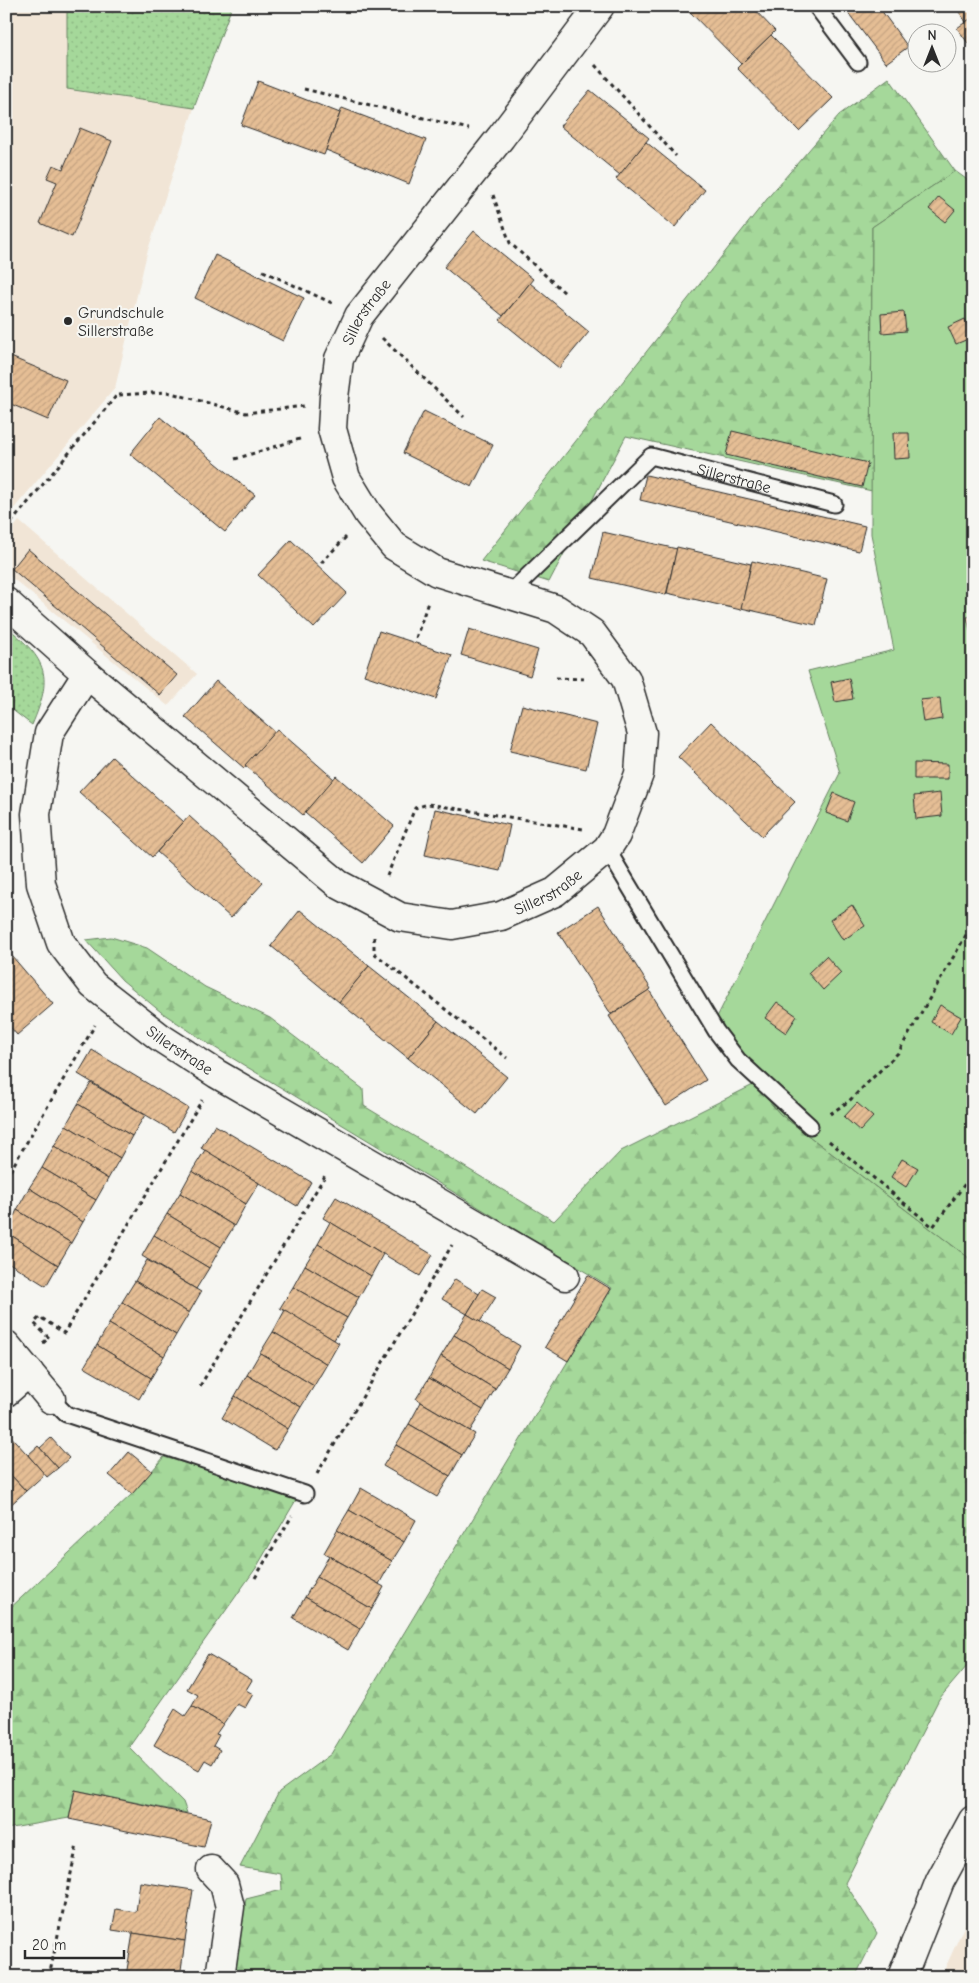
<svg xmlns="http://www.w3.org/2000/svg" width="979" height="1983" viewBox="0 0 979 1983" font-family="'Comic Neue',sans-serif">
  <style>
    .built { fill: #f1e5d6 }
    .grass { fill: url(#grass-dots); stroke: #688262 }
    .forest { fill: url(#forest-firs); stroke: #688262 }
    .garden { fill: #a5d89a; stroke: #688262 }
    .building { fill: url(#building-hatch); stroke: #2b2b2b }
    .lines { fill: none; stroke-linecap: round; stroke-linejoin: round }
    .service-casing { stroke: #2b2b2b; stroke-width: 19 }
    .minor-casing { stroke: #2b2b2b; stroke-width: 31 }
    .primary-casing { stroke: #2b2b2b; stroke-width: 31 }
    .path { stroke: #2b2b2b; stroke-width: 3; stroke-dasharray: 4 4; stroke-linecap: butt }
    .service { stroke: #f6f6f2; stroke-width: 15 }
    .minor { stroke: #f6f6f2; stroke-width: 28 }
    .primary { stroke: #f6f6f2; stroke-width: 28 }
    .poi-dot { fill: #2b2b2b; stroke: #f6f6f2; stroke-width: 2 }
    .labels { text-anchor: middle; stroke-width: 4; stroke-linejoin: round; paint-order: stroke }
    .poi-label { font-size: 16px; fill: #2b2b2b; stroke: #f6f6f2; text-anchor: start }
    .street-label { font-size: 16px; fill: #2b2b2b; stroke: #f6f6f2 }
  </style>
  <defs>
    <pattern id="grass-dots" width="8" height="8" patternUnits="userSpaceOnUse" patternTransform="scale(1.25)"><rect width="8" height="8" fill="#a5d89a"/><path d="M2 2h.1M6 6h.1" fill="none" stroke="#8eba85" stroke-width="1.8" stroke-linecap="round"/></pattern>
    <pattern id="forest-firs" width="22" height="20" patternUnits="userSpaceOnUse" patternTransform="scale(1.25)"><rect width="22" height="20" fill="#a5d89a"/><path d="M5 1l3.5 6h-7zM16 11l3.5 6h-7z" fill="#8eba85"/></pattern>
    <pattern id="building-hatch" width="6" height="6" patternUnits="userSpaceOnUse" patternTransform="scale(1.25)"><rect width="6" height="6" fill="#e5be95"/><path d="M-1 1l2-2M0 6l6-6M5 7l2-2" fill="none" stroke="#c5a381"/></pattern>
  </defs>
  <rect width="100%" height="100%" fill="#f6f6f2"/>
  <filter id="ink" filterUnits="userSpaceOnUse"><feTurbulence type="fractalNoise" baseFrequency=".02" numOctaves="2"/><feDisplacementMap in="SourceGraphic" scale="10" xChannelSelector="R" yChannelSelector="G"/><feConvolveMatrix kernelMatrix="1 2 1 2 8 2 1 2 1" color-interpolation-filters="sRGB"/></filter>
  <g filter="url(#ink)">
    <g class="built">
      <polygon points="6,6 67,6 67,89 194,108 147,253 115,388 6,518"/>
      <polygon points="19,521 197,674 168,706 6,573 6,537"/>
      <polygon points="973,1907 973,1977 941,1977"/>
    </g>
    <g class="grass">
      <polygon points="67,6 232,6 194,108 67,89"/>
      <path d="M6,626c42,35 47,50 26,99l-26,-20c0,-17 15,-31 0,-46z"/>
    </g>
    <g class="forest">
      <polygon points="889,78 955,171 872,227 872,491 626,436 549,582 481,561 771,194 839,115"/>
      <polygon points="111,937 147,948 205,987 270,1018 363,1089 364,1106 554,1221 621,1151 755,1084 780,1114 973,1261 973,1494 965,1508 973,1514 973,1659 939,1699 845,1883 877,1933 855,1977 232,1977 246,1899 282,1890 281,1874 240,1867 279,1792 331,1754 612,1288 209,1044 161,1012 122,980 86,940"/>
      <polygon points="164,1457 248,1482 296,1500 256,1568 129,1747 183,1802 187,1813 75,1790 69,1818 6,1829 6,1612 131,1495"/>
    </g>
    <polygon class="garden" points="955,171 973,184 973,1261 780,1114 710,1031 840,773 808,671 894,650 871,534 872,227"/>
    <g class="building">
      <polygon points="533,6 551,6 548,13"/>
      <polygon points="684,6 751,6 775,31 741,64"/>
      <polygon points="843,6 878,6 908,47 886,63"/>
      <polygon points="955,6 973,6 973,17 966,22"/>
      <polygon points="973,17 973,50 957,28"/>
      <polygon points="771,35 833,98 799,131 737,68"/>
      <polygon points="258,81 340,113 324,155 241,125"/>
      <polygon points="590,90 649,138 620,175 560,126"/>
      <polygon points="342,108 426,140 409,184 326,150"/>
      <polygon points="80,128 112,141 72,237 40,223 57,182 47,178 53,165 63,169"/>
      <polygon points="646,142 705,190 675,227 616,179"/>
      <polygon points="939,197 955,210 945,222 929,209"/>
      <polygon points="474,231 533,279 503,316 444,267"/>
      <polygon points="215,255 304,298 283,341 195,298"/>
      <polygon points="530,283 589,332 559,368 500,320"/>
      <polygon points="904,312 906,331 882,333 881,314"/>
      <polygon points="965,319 973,337 956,344 948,327"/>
      <polygon points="6,355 66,380 48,420 6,402"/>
      <polygon points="424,411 493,445 472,487 403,453"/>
      <polygon points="160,417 255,495 225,532 130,454"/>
      <polygon points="732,431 868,463 862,487 726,455"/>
      <polygon points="893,433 909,433 910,458 894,459"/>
      <polygon points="646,475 865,526 859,551 640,500"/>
      <polygon points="603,532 677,549 666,595 592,578"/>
      <polygon points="291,540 347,593 314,628 258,575"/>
      <polygon points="677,547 751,564 741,610 667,593"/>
      <polygon points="28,549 177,675 160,695 12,569"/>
      <polygon points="752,561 827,579 816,625 741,608"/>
      <polygon points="973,616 973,640 972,640 967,617"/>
      <polygon points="469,629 538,650 530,676 461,655"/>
      <polygon points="379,631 452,655 436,699 364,675"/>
      <polygon points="849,678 853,699 835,702 831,682"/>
      <polygon points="216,681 275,732 244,768 185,717"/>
      <polygon points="940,698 942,719 923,722 920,700"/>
      <polygon points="522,705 597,724 586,769 510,751"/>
      <polygon points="711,722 795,802 762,836 678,757"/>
      <polygon points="277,729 334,779 303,815 245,765"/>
      <polygon points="112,757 184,822 152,857 79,792"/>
      <polygon points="914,763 948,764 948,779 914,779"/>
      <polygon points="336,776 394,826 363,863 305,812"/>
      <polygon points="834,793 854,802 847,821 826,813"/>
      <polygon points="940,793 942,816 916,819 914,796"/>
      <polygon points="435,809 510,825 500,871 425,855"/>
      <polygon points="189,816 263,883 231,918 157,852"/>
      <polygon points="852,905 865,926 843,940 830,920"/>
      <polygon points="598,906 651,989 611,1014 558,932"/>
      <polygon points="300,910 369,966 339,1002 271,946"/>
      <polygon points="6,949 53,1004 17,1035 6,1022"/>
      <polygon points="826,956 841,973 823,990 808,973"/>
      <polygon points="369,966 438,1021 408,1058 339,1002"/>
      <polygon points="649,990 706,1080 666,1106 609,1016"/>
      <polygon points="777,1002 797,1016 786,1033 765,1018"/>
      <polygon points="940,1005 961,1017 951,1034 931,1022"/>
      <polygon points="438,1021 507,1077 477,1114 408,1058"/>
      <polygon points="92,1050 188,1108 174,1132 78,1074"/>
      <polygon points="91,1083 145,1115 132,1136 78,1104"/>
      <polygon points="857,1103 873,1117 860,1131 844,1117"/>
      <polygon points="78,1104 132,1136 120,1158 66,1125"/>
      <polygon points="66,1125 120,1158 108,1179 54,1146"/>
      <polygon points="215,1125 311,1182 297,1206 201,1148"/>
      <polygon points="54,1146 108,1179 96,1200 42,1168"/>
      <polygon points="205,1150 259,1183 246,1204 192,1171"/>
      <polygon points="902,1159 918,1168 906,1187 891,1177"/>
      <polygon points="42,1168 96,1200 83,1222 29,1188"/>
      <polygon points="192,1171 246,1204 234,1226 180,1193"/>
      <polygon points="29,1188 83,1222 71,1243 17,1210"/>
      <polygon points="180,1193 234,1226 221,1247 167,1214"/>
      <polygon points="336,1197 433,1255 420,1276 323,1218"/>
      <polygon points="17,1210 71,1243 58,1265 6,1232"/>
      <polygon points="167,1214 221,1247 209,1268 154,1235"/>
      <polygon points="330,1222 383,1254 371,1276 318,1244"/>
      <polygon points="6,1232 58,1265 46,1286 6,1261"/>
      <polygon points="154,1235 209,1268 196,1289 142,1256"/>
      <polygon points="318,1244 371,1276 359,1297 305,1265"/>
      <polygon points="147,1260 201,1292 189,1313 135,1281"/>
      <polygon points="305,1265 359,1297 347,1318 293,1287"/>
      <polygon points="588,1275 611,1289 568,1361 545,1347"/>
      <polygon points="455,1279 479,1294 467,1314 442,1299"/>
      <polygon points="135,1281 189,1313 176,1335 122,1302"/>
      <polygon points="293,1287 347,1318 334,1340 280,1308"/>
      <polygon points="482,1289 496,1297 480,1322 467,1314"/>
      <polygon points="122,1302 176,1335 164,1356 109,1324"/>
      <polygon points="285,1310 339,1343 327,1364 273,1332"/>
      <polygon points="467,1314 520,1346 508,1368 454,1335"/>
      <polygon points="109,1324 164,1356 151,1378 97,1345"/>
      <polygon points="273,1332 327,1364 314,1386 260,1353"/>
      <polygon points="454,1335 508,1368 495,1389 441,1356"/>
      <polygon points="97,1345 151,1378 139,1399 84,1367"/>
      <polygon points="260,1353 314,1386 301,1407 247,1375"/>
      <polygon points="441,1356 495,1389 483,1410 429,1378"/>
      <polygon points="247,1375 301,1407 288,1429 235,1396"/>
      <polygon points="429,1378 483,1410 470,1431 416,1399"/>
      <polygon points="235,1396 288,1429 275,1450 222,1418"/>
      <polygon points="421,1402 475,1434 462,1455 409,1424"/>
      <polygon points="409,1424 462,1455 450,1476 396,1445"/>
      <polygon points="6,1431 45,1474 26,1491 6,1470"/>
      <polygon points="51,1438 69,1458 58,1468 40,1448"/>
      <polygon points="396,1445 450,1476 437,1497 383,1466"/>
      <polygon points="38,1446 58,1468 47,1477 28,1455"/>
      <polygon points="129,1452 152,1471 132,1494 109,1475"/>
      <polygon points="6,1470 26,1491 7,1508 6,1506"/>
      <polygon points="361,1488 416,1520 404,1542 349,1510"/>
      <polygon points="349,1510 404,1542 392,1561 337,1530"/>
      <polygon points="337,1530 392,1561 379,1584 324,1553"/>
      <polygon points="329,1556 384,1587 372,1609 317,1577"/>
      <polygon points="317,1577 372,1609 360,1629 305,1597"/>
      <polygon points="305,1597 360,1629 348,1650 293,1618"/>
      <polygon points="208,1654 252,1680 246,1690 253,1694 245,1708 237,1704 223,1724 192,1706 198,1695 187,1689"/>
      <polygon points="192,1706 223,1724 216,1734 219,1735 213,1746 220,1750 212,1764 205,1760 199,1770 154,1745 175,1709 185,1716"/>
      <polygon points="75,1790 211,1819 204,1847 69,1819"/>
      <polygon points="140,1882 193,1890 185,1941 112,1930 116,1909 136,1912"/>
      <polygon points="133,1933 185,1941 180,1977 126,1976"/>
    </g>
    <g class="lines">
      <defs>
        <g id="service">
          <polyline points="816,6 858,62"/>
          <path id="s1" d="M509,594l142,-138 183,48"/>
          <polyline points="607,849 716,1031 738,1060 810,1126"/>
          <polyline points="51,1399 66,1414 305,1494"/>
        </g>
        <g id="minor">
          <path id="s2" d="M6,602l81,72 251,210 62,33 52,8 49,-9 54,-24 52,-43 9,-14 23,-61 3,-41 -16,-54 -34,-46 -36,-24 -119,-37 -43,-26 -26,-32 -22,-36 -14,-49 2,-32 5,-38 20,-43 142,-179 99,-131"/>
          <path id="s3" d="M87,674l-38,59 -13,81 5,70 20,59 32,42 68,53 56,36 348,202"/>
          <polyline points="6,1345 51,1399"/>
          <polyline points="6,1392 29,1372"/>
          <polyline points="211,1870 224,1884 230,1907 220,1977"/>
        </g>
        <polyline id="primary" points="902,1977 940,1881 973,1820"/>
      </defs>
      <use href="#service" class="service-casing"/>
      <use href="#minor" class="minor-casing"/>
      <use href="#primary" class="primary-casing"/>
      <g class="path">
        <polyline points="595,65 676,156"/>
        <polyline points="304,89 469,129"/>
        <polyline points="493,195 510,243 566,294"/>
        <polyline points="263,271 332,303"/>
        <polyline points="382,338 464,417"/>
        <polyline points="235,459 303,438"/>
        <polyline points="6,529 117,395 167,392 246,413 304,406"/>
        <polyline points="321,563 347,536"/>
        <polyline points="416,638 428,602"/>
        <polyline points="556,678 588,679"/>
        <polyline points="387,876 415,808 428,804 583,829"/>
        <polyline points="374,937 374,953 507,1058"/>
        <polyline points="830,1114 849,1101 898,1053 973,923"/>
        <polyline points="829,1141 933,1227 973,1173"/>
        <polyline points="6,1178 95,1025"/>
        <polyline points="43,1343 49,1338 34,1323 40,1317 64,1333 202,1100"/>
        <polyline points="200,1386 326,1174"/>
        <polyline points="317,1474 452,1245"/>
        <polyline points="255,1578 292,1516"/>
        <polyline points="49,1977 77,1845"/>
      </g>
      <use href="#service" class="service"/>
      <use href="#minor" class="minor"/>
      <use href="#primary" class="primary"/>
    </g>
  </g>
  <circle class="poi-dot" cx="68" cy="321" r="5"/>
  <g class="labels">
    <g class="poi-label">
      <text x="78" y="318">Grundschule<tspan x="78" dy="18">Sillerstraße</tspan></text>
    </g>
    <g class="street-label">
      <text dy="6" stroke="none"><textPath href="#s2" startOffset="1449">Sillerstraße</textPath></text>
      <text dy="6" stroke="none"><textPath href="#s1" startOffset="284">Sillerstraße</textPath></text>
      <text dy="6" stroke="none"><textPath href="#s2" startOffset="661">Sillerstraße</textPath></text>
      <text dy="6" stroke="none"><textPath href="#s3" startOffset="446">Sillerstraße</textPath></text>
    </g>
  </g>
  <rect width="979" height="1983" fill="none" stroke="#f6f6f2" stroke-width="25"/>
  <rect x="12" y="12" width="954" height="1958" fill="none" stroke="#2b2b2b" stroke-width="2" filter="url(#ink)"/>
  <g transform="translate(932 48)"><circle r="24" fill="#f6f6f2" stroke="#a5a5a2"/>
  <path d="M0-4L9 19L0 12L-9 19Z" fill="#2b2b2b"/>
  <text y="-8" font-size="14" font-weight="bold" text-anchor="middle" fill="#2b2b2b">N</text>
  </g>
  <path d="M25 1950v8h99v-8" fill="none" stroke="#2b2b2b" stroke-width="2.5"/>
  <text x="32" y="1950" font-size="15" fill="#2b2b2b" stroke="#f6f6f2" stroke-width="4" paint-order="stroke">20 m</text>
</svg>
